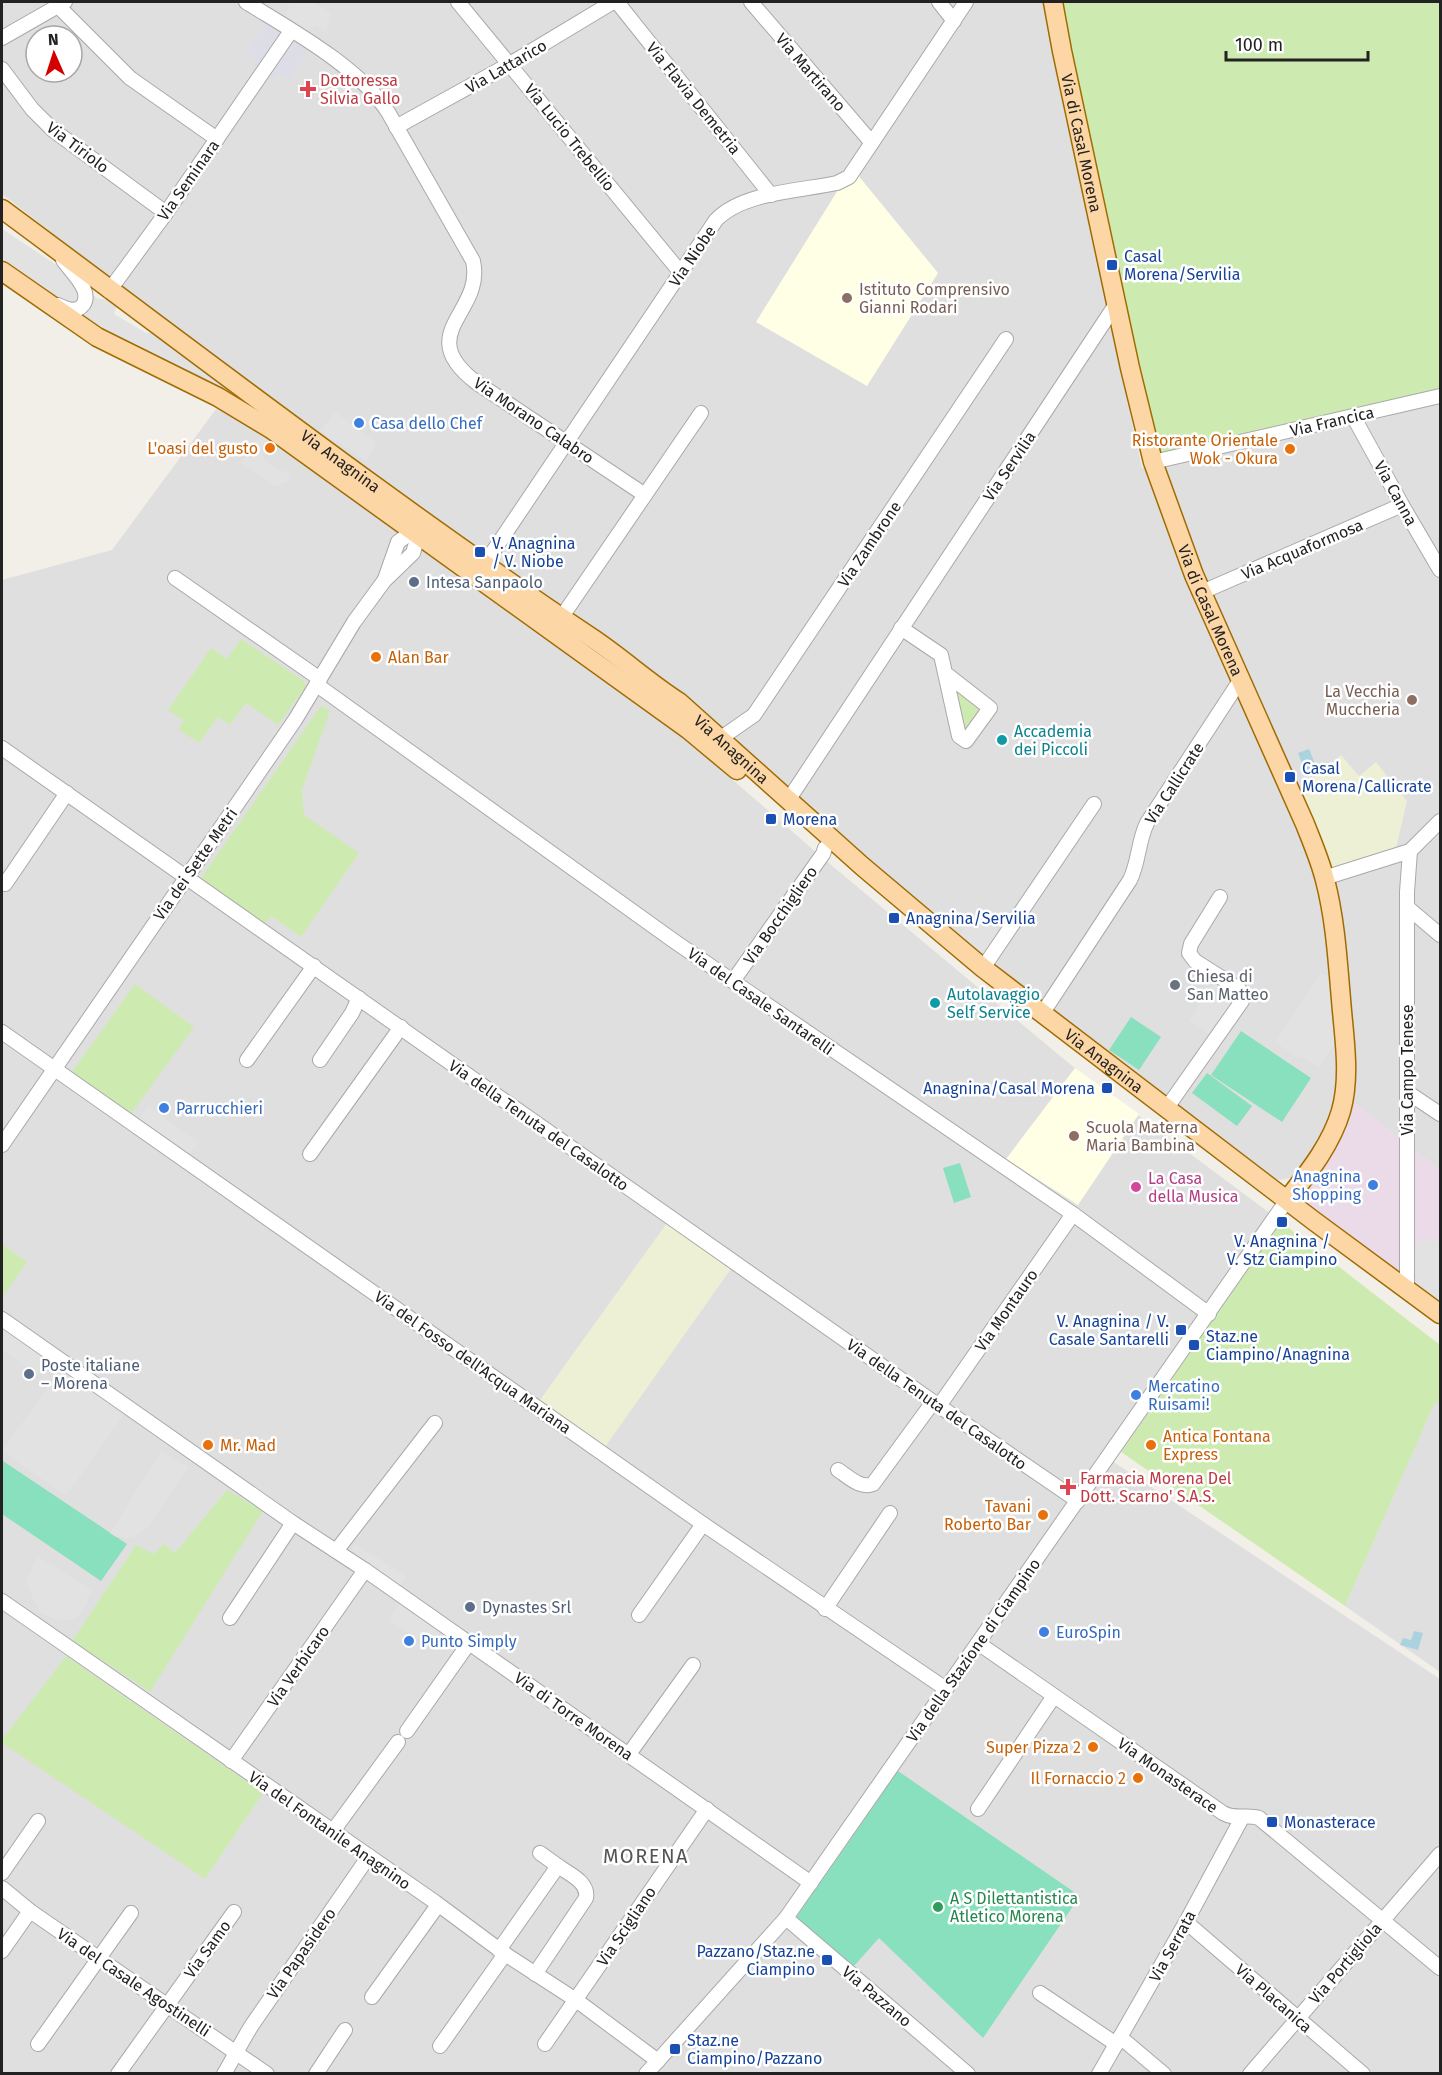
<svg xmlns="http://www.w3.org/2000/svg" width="1442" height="2075" viewBox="0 0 1442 2075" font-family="'Fira Sans',sans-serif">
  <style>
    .residential { fill: #e0dfdf; fill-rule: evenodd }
    .industrial { fill: #ebdbe8 }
    .education { fill: #ffffe5 }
    .farmland { fill: #eef0d5 }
    .grass { fill: #cdebb0 }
    .pitch { fill: #88e0be }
    .parking { fill: #e2e2e2 }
    .plaza { fill: #dddde8 }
    .water { fill: #aad3df }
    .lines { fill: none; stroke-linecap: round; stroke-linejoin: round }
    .minor-casing { stroke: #a9a9a9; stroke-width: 16 }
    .major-casing { stroke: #a06b00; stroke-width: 21 }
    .minor { stroke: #fff; stroke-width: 14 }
    .major { stroke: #fcd6a4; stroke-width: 18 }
    .health-dot { fill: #e0444e; stroke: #fff; stroke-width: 2 }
    .transit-dot { fill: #1a4fb4; stroke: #fff; stroke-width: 2 }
    .education-dot { fill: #8d6e63; stroke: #fff; stroke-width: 2 }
    .shop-dot { fill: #3f7fe0; stroke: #fff; stroke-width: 2 }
    .food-dot { fill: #e8710a; stroke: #fff; stroke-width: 2 }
    .service-dot { fill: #5c6f8a; stroke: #fff; stroke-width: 2 }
    .culture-dot { fill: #0f9aa8; stroke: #fff; stroke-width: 2 }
    .worship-dot { fill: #6b7280; stroke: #fff; stroke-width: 2 }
    .hotel-dot { fill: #d1479c; stroke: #fff; stroke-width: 2 }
    .leisure-dot { fill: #2e9e5b; stroke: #fff; stroke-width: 2 }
    .labels { text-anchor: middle; stroke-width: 5; stroke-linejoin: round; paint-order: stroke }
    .street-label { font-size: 16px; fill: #222; stroke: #fff }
    .health-label { font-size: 16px; fill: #be3a42; stroke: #fff; text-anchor: start }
    .transit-label { font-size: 16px; fill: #164399; stroke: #fff; text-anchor: start }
    .education-label { font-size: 16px; fill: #785e54; stroke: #fff; text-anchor: start }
    .shop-label { font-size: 16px; fill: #366cbe; stroke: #fff; text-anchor: start }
    .food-label { font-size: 16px; fill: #c56008; stroke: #fff; text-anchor: end }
    .service-label { font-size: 16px; fill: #4e5e75; stroke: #fff; text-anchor: start }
    .culture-label { font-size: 16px; fill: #0d838f; stroke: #fff; text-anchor: start }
    .worship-label { font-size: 16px; fill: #5b616d; stroke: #fff; text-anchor: start }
    .hotel-label { font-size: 16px; fill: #b23c85; stroke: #fff; text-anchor: start }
    .leisure-label { font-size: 16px; fill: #27864d; stroke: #fff; text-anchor: start }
    .quarter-label { font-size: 20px; letter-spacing: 1.5px; fill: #555; stroke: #fff }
  </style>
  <rect width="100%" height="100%" fill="#f2efe9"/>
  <g class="residential">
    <path d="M2,2h1045l73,366 22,100 298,-69v771l-102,-80 -6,21 -17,37 -16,25 -9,5 -10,2 -9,-1 -289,-220 -200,-173 -135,-119 -343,-243 -177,-133 -125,-97zM36,36h36v36h-36z"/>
    <polygon points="216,409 231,415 287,453 681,735 818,854 1071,1065 1271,1214 1103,1455 1440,1679 1440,2073 2,2074 2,580 112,550"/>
    <polygon points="1435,1401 1440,1404 1440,1672 1345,1606"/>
  </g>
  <polygon class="industrial" points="1350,1099 1440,1170 1440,1305 1295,1199"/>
  <g class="education">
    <polygon points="857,174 938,273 867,386 756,322 838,190"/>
    <polygon points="1075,1068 1139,1114 1078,1205 1006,1159"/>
  </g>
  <g class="farmland">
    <polygon points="1341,755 1359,776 1376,762 1407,801 1396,848 1332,870 1300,790"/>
    <polygon points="669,1220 733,1266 605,1447 540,1400"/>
  </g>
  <g class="grass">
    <polygon points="1047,2 1440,2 1440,396 1144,465 1097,254"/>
    <polygon points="241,639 304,681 306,686 278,725 246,703 230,725 218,717 199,743 178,729 184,721 168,710 211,648 227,659"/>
    <polygon points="957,689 982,709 966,735 962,732 953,694"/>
    <polygon points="321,706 330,711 302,790 304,815 359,853 301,937 271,916 264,925 199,881"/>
    <polygon points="135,984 194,1027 131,1114 72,1072"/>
    <polygon points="1281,1222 1440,1345 1440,1404 1435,1402 1345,1606 1121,1452"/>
    <polygon points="2,1244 27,1262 2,1298"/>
    <polygon points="227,1490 263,1511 150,1692 72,1641 136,1545 154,1554 164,1544 175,1553"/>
    <polygon points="66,1656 263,1793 205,1879 2,1743 2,1740"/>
  </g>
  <g class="pitch">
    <polygon points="1131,1017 1161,1037 1139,1070 1109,1050"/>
    <polygon points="1241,1031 1311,1078 1282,1122 1211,1075"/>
    <polygon points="1207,1073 1252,1106 1237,1126 1192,1093"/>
    <polygon points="960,1163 971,1197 954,1203 943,1168"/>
    <polygon points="3,1461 127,1544 101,1581 2,1514 2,1463"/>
    <polygon points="898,1771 1080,1896 983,2038 879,1938 854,1966 795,1919"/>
  </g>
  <g class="parking">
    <polygon points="285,2 314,2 331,13 326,33 315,25 307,31 287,17 286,14 289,7 284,3"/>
    <polygon points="2,229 61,268 78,289 79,299 75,305 63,302 2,258"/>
    <polygon points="91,292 96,298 107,300 117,306 114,314 146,333 154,333 239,393 234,399 90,325 80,311"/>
    <polygon points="335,412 377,443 366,461 320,431"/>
    <polygon points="261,435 267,439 262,458 281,471 289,472 290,480 275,486 240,463"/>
    <polygon points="976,911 1000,931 984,955 958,936"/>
    <polygon points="1320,973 1331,977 1338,1040 1319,1068 1300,1056 1298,1058 1275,1042"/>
    <polygon points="1215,980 1238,995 1211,1036 1189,1021"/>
    <polygon points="148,1106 199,1142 189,1156 138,1120"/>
    <polygon points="1418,1240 1440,1242 1440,1306 1412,1288 1412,1250 1418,1249"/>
    <polygon points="2,1321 50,1358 38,1375 2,1350"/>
    <polygon points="62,1367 126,1412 66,1496 2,1451"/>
    <polygon points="161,1451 189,1467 148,1527 133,1538 116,1537 110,1533"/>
    <polygon points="355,1544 407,1577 400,1587 349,1553"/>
    <polygon points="37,1556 93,1590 80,1616 71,1620 61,1621 39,1612 26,1582"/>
    <polygon points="403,1599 443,1627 428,1646 389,1620"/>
  </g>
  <g class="plaza">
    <polygon points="267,21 277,27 280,33 279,40 258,69 253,65 257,59 246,51"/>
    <polygon points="293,42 299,42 309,49 289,80 279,73 274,80 267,75 288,45"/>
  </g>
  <g class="water">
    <polygon points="1309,749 1316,766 1305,771 1298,753"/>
    <polygon points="1414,1631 1423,1633 1418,1650 1400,1645 1403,1638 1411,1640"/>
  </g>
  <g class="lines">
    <defs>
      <g id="minor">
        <path d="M246,2c45,28 113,65 142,110l85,149c12,52 -62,72 4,122l168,112"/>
        <polyline points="458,2 681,273"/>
        <polyline points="617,2 771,195"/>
        <polyline points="751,2 872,143"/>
        <polyline points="939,2 954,21"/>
        <polyline points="58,6 130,78 217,139"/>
        <polyline points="2,38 65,2"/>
        <polyline points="2,69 32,109 53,130 166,213"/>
        <polyline points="396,127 510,64 613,2"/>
        <polyline points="109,291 166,213 291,31"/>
        <path d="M58,305c7,3 16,8 23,2 15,-14 -11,-36 -18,-47"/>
        <polyline points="1353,416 1402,505 1440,570"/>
        <polyline points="1153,462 1440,396"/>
        <path d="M484,565l232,-345c27,-28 84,-29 121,-37l12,-6 117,-175"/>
        <polyline points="175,578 320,679"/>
        <polyline points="385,579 398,542 413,531 417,525"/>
        <polyline points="1202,592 1402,505"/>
        <polyline points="561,618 701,413"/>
        <polyline points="901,628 941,655 959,736 966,741 990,708 945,673"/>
        <polyline points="317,685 674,941 1073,1214 1209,1314"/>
        <polyline points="721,738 754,715 1006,339"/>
        <polyline points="2,748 939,1406 1078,1501"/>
        <polyline points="789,799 1116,304"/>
        <polyline points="1324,878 1410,851 1440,821"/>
        <polyline points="5,884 67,793"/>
        <polyline points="1407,907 1440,935"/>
        <polyline points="983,968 1094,804"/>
        <polyline points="733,981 823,854 825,848"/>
        <path d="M1042,1014l88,-134c9,-18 8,-39 17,-57l94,-144"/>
        <polyline points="2,1032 703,1524 946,1689"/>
        <polyline points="247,1060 314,966"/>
        <polyline points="320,1060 352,1013 359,998"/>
        <polyline points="1407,1092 1440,1114"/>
        <polyline points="1166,1109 1242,1001 1242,996 1239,989 1195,961 1189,953 1191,944 1220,897"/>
        <polyline points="2,1145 295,720 354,622 384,581 413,553 416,543 413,531"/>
        <polyline points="310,1154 401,1027"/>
        <polyline points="1407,1289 1407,892 1410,851"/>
        <polyline points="2,1319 293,1523 365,1570 811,1883"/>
        <polyline points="939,1406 1073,1214"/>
        <path d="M838,1470c11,7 22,19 35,14l60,-82"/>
        <polyline points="336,1551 435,1423"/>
        <polyline points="2,1601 435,1902 505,1954 576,2000 658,2061"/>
        <polyline points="825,1609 890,1513"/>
        <polyline points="639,1615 703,1524"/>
        <polyline points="230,1618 293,1523"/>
        <path d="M978,1643l245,170c12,7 24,1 36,5l181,150"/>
        <polyline points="407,1731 469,1643"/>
        <polyline points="629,1754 693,1665"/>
        <polyline points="231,1761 365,1570"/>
        <polyline points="978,1809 1054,1696"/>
        <polyline points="333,1831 398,1742"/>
        <polyline points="540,1853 558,1866"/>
        <polyline points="2,1873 38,1821"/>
        <polyline points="2,1888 30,1911 267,2074"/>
        <polyline points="786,1918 968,2074"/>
        <polyline points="1186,1922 1363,2074"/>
        <path d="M499,1950l59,-84c11,8 31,16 28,32l-51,76"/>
        <polyline points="2,1951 30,1911"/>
        <polyline points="1040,1993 1116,2044"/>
        <polyline points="372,1997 438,1905"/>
        <polyline points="1120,2037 1164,2074"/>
        <polyline points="38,2044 131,1913"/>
        <polyline points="545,2044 707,1809"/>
        <polyline points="440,2046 505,1954"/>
        <polyline points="118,2074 234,1912"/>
        <path d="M224,2074c10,-17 18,-33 28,-49l117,-169"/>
        <polyline points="316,2074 345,2030"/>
        <polyline points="646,2074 786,1918 1287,1200"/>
        <polyline points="1099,2074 1186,1922 1242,1818"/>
        <polyline points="1250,2074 1440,1854"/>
      </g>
      <g id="major">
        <path id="s1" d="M1053,2l9,49 68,317 23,94 41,113 111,249c7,18 15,36 20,56 11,42 13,87 17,131 3,33 8,68 -1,100 -10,34 -33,62 -54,89"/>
        <path id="s2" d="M2,209c195,144 388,294 590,429 30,20 57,45 87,64l183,164 121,102 331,253 126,93"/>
        <polyline points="2,271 97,337 218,397 271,429 689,730 737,770"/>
      </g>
    </defs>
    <use href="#minor" class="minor-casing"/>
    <use href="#major" class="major-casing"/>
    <use href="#minor" class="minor"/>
    <use href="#major" class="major"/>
  </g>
  <g class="health-dot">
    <path d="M305 80h6v6h6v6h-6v6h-6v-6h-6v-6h6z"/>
    <path d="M1065 1478h6v6h6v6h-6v6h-6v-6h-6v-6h6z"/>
  </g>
  <g class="transit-dot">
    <rect x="1106" y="259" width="12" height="12" rx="3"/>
    <rect x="474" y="546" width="12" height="12" rx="3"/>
    <rect x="1284" y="771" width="12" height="12" rx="3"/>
    <rect x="765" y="813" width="12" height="12" rx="3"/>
    <rect x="888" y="912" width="12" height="12" rx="3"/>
    <rect x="1101" y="1082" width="12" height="12" rx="3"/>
    <rect x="1276" y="1216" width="12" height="12" rx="3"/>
    <rect x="1175" y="1324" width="12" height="12" rx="3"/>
    <rect x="1188" y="1339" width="12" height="12" rx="3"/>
    <rect x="1266" y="1816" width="12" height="12" rx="3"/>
    <rect x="821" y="1954" width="12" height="12" rx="3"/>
    <rect x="669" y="2043" width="12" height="12" rx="3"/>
  </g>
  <g class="education-dot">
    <circle cx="847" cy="298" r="6"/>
    <circle cx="1412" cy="700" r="6"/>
    <circle cx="1074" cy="1136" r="6"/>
  </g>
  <g class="shop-dot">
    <circle cx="359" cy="423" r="6"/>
    <circle cx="164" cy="1108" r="6"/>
    <circle cx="1373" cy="1185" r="6"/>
    <circle cx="1136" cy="1395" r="6"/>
    <circle cx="1044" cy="1632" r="6"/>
    <circle cx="409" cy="1641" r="6"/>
  </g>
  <g class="food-dot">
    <circle cx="270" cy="448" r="6"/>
    <circle cx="1290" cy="449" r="6"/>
    <circle cx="376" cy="657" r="6"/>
    <circle cx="208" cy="1445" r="6"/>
    <circle cx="1151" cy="1445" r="6"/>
    <circle cx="1043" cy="1515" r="6"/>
    <circle cx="1093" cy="1747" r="6"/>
    <circle cx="1138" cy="1778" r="6"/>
  </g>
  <g class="service-dot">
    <circle cx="414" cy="582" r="6"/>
    <circle cx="29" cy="1374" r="6"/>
    <circle cx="470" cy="1607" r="6"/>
  </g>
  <g class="culture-dot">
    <circle cx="1002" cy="740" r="6"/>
    <circle cx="935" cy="1003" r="6"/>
  </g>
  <circle class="worship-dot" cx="1175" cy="985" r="6"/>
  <circle class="hotel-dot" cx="1136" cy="1187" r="6"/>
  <circle class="leisure-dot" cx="938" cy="1907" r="6"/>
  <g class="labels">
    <g class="street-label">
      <text transform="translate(506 66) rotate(-30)" y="6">Via Lattarico</text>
      <text transform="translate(811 72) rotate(49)" y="6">Via Martirano</text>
      <text transform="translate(694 98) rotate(51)" y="6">Via Flavia Demetria</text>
      <text transform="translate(570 137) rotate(51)" y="6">Via Lucio Trebellio</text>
      <text dy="6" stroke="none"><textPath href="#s1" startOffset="144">Via di Casal Morena</textPath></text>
      <text transform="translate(78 147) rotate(37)" y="6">Via Tiriolo</text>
      <text transform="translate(188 180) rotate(-55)" y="6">Via Seminara</text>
      <text transform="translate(692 256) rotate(-56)" y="6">Via Niobe</text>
      <text transform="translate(534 420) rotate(34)" y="6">Via Morano Calabro</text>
      <text transform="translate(1332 421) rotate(-13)" y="6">Via Francica</text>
      <text dy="6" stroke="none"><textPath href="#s2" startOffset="422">Via Anagnina</textPath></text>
      <text transform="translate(1009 466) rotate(-56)" y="6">Via Servilia</text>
      <text transform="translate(1396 493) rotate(61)" y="6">Via Canna</text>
      <text transform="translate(869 544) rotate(-56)" y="6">Via Zambrone</text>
      <text transform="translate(1302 549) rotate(-23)" y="6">Via Acquaformosa</text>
      <text dy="6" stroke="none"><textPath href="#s1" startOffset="630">Via di Casal Morena</textPath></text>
      <text dy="6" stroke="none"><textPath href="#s2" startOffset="908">Via Anagnina</textPath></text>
      <text transform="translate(1174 783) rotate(-57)" y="6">Via Callicrate</text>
      <text transform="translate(195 864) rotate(-55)" y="6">Via dei Sette Metri</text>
      <text transform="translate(780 915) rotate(-55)" y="6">Via Bocchigliero</text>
      <text transform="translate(761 1001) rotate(35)" y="6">Via del Casale Santarelli</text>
      <text dy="6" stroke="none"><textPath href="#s2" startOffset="1394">Via Anagnina</textPath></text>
      <text transform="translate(1407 1070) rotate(-90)" y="6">Via Campo Tenese</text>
      <text transform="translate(539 1125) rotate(35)" y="6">Via della Tenuta del Casalotto</text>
      <text transform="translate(1006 1310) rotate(-55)" y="6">Via Montauro</text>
      <text transform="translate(473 1362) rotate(35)" y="6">Via del Fosso dell'Acqua Mariana</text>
      <text transform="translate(937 1404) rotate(35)" y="6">Via della Tenuta del Casalotto</text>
      <text transform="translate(973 1650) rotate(-55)" y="6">Via della Stazione di Ciampino</text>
      <text transform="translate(298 1666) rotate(-55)" y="6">Via Verbicaro</text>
      <text transform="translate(574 1716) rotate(35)" y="6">Via di Torre Morena</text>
      <text transform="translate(1168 1775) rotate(35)" y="6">Via Monasterace</text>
      <text transform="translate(330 1830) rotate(35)" y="6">Via del Fontanile Anagnino</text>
      <text transform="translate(626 1926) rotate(-56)" y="6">Via Scigliano</text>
      <text transform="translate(1172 1946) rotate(-61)" y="6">Via Serrata</text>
      <text transform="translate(207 1949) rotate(-54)" y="6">Via Samo</text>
      <text transform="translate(301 1953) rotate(-55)" y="6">Via Papasidero</text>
      <text transform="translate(1345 1963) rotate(-49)" y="6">Via Portigliola</text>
      <text transform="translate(134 1982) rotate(34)" y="6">Via del Casale Agostinelli</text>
      <text transform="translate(877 1996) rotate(40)" y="6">Via Pazzano</text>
      <text transform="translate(1274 1998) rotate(41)" y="6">Via Placanica</text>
    </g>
    <g class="health-label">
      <text x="320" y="86">Dottoressa<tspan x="320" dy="18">Silvia Gallo</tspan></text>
      <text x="1080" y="1484">Farmacia Morena Del<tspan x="1080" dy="18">Dott. Scarno' S.A.S.</tspan></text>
    </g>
    <g class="transit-label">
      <text x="1124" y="262">Casal<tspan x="1124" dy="18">Morena/Servilia</tspan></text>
      <text x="492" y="549">V. Anagnina<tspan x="492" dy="18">/ V. Niobe</tspan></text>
      <text x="1302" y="774">Casal<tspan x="1302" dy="18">Morena/Callicrate</tspan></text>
      <text x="783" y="825">Morena</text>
      <text x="906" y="924">Anagnina/Servilia</text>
      <text x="1095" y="1094" text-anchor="end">Anagnina/Casal Morena</text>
      <text x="1282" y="1247" text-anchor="middle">V. Anagnina /<tspan x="1282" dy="18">V. Stz Ciampino</tspan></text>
      <text x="1169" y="1327" text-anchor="end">V. Anagnina / V.<tspan x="1169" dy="18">Casale Santarelli</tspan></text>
      <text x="1206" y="1342">Staz.ne<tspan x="1206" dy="18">Ciampino/Anagnina</tspan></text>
      <text x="1284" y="1828">Monasterace</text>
      <text x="815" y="1957" text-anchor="end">Pazzano/Staz.ne<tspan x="815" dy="18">Ciampino</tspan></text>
      <text x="687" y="2046">Staz.ne<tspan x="687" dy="18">Ciampino/Pazzano</tspan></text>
    </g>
    <g class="education-label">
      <text x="859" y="295">Istituto Comprensivo<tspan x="859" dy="18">Gianni Rodari</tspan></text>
      <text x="1400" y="697" text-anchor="end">La Vecchia<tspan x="1400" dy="18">Muccheria</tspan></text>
      <text x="1086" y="1133">Scuola Materna<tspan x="1086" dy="18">Maria Bambina</tspan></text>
    </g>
    <g class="shop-label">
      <text x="371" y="429">Casa dello Chef</text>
      <text x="176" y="1114">Parrucchieri</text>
      <text x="1361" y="1182" text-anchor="end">Anagnina<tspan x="1361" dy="18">Shopping</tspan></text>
      <text x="1148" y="1392">Mercatino<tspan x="1148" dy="18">Ruisami!</tspan></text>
      <text x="1056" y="1638">EuroSpin</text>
      <text x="421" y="1647">Punto Simply</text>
    </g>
    <g class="food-label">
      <text x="1278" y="446">Ristorante Orientale<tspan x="1278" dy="18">Wok - Okura</tspan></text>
      <text x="258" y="454">L'oasi del gusto</text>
      <text x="388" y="663" text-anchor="start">Alan Bar</text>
      <text x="1163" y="1442" text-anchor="start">Antica Fontana<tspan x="1163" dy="18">Express</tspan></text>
      <text x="220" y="1451" text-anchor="start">Mr. Mad</text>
      <text x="1031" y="1512">Tavani<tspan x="1031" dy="18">Roberto Bar</tspan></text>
      <text x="1081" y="1753">Super Pizza 2</text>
      <text x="1126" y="1784">Il Fornaccio 2</text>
    </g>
    <g class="service-label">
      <text x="426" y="588">Intesa Sanpaolo</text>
      <text x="41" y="1371">Poste italiane<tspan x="41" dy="18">– Morena</tspan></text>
      <text x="482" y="1613">Dynastes Srl</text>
    </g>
    <g class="culture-label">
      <text x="1014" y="737">Accademia<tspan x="1014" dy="18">dei Piccoli</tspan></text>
      <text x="947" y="1000">Autolavaggio<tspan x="947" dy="18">Self Service</tspan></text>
    </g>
    <g class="worship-label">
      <text x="1187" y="982">Chiesa di<tspan x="1187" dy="18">San Matteo</tspan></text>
    </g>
    <g class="hotel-label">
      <text x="1148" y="1184">La Casa<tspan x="1148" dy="18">della Musica</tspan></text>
    </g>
    <g class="leisure-label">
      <text x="950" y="1904">A S Dilettantistica<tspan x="950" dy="18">Atletico Morena</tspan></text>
    </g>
    <g class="quarter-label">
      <text x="646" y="1863">MORENA</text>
    </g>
  </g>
  <rect width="1442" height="2075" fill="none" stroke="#222222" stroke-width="6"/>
  <g transform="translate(54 54) rotate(357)"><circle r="28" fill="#ffffff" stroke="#a7a7a7" stroke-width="1.5"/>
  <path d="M0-4.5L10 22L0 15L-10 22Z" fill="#d40000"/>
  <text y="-9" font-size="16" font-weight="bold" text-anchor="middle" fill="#222222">N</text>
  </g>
  <path d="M1226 51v9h142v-9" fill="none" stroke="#222222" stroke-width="3"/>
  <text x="1235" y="51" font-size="18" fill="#222222" stroke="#ffffff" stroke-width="4.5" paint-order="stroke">100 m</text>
</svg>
